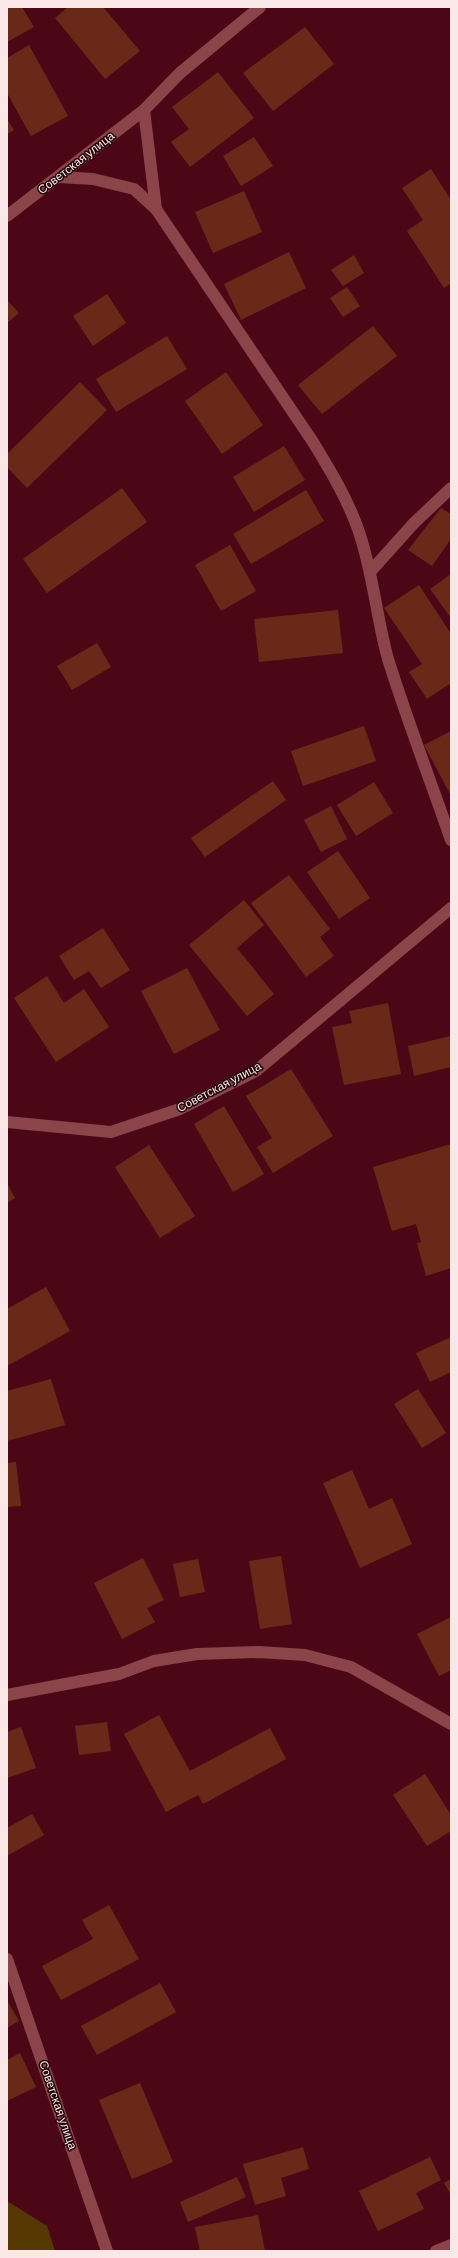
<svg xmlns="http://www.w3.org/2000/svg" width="458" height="2258" viewBox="0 0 458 2258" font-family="Barlow,sans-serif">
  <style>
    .green { fill: #563902 }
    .building { fill: #6a2918 }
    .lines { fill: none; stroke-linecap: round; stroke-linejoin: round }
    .minor { stroke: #8c444b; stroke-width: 12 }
    .labels { text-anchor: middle; stroke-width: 3; stroke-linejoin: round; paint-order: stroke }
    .street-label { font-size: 12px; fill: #fae8e8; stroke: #210509 }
  </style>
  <rect width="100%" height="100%" fill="#4c0716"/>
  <polygon class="green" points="7,2201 47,2226 55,2251 7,2251"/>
  <g class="building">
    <polygon points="11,7 22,7 34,27 7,42 7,9"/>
    <polygon points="68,7 103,7 140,51 105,79 55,18"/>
    <polygon points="305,27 334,64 273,111 243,73"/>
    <polygon points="29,45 68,116 31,136 7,93 7,58"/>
    <polygon points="218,72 254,118 190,167 171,142 189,129 172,107"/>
    <polygon points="7,119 14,130 7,134"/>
    <polygon points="254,137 273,166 241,186 223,156"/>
    <polygon points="431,169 451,200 451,283 444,288 407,231 423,220 402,188"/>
    <polygon points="244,191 262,232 213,253 195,212"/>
    <polygon points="289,252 306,288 241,320 224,284"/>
    <polygon points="354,255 364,273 343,286 331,270"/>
    <polygon points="347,287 360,306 343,317 330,298"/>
    <polygon points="107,294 126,323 93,346 73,316"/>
    <polygon points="7,300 19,313 7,323"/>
    <polygon points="373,326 397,356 322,414 298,385"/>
    <polygon points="167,336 187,369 116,412 96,379"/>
    <polygon points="226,372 263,425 222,454 185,401"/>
    <polygon points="80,382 107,410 27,488 7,467 7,454"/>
    <polygon points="284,446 305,480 254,512 233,477"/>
    <polygon points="122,488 147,522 47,593 23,559"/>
    <polygon points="306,490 324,521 251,564 233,534"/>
    <polygon points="441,508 451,514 451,539 432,566 408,550"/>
    <polygon points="230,545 256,591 221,611 195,565"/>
    <polygon points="451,574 451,618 430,589"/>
    <polygon points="419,585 451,634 451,683 427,699 409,672 422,664 384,608"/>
    <polygon points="338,610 343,653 259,662 254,619"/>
    <polygon points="97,643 111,667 72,690 57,666"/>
    <polygon points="364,726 376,761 303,786 291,751"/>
    <polygon points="451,731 451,793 450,794 424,745"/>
    <polygon points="273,781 286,800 205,857 191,838"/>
    <polygon points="374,782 393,813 356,836 337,805"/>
    <polygon points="331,806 347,839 321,852 304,820"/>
    <polygon points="338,851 370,898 339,919 307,872"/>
    <polygon points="289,875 330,929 320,937 334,956 306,977 251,903"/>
    <polygon points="244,900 264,925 237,948 274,994 247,1016 189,945"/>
    <polygon points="103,928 130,970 101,988 89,971 74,980 59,956"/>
    <polygon points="187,968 220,1030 174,1054 141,991"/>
    <polygon points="47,976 64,1003 84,989 109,1027 56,1062 14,998"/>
    <polygon points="388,1003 401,1074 344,1085 332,1027 352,1023 349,1011"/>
    <polygon points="451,1036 451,1067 414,1076 408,1046"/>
    <polygon points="291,1069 333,1136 273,1173 257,1147 272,1138 246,1096"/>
    <polygon points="224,1106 264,1174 233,1192 194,1124"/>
    <polygon points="451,1144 451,1268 426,1276 417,1243 421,1242 416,1224 392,1231 373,1167"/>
    <polygon points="149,1145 195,1216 160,1238 115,1167"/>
    <polygon points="7,1183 15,1198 7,1203"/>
    <polygon points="46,1287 70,1331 7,1366 7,1309"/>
    <polygon points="451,1337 451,1372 430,1382 416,1353"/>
    <polygon points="51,1379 65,1425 7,1441 7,1391"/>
    <polygon points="418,1389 446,1433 422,1448 394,1404"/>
    <polygon points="16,1462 21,1506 7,1507 7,1463"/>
    <polygon points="352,1470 369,1509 392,1498 412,1544 360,1568 323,1483"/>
    <polygon points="281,1556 292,1624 260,1629 249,1561"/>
    <polygon points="143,1558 164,1600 147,1608 155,1622 122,1639 94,1583"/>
    <polygon points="198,1559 205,1592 180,1597 173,1564"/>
    <polygon points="451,1617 451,1670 439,1676 417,1634"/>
    <polygon points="159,1715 190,1771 270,1728 286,1759 203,1804 198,1795 166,1812 124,1734"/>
    <polygon points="107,1722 111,1751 79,1755 75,1726"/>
    <polygon points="21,1727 36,1768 7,1778 7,1732"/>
    <polygon points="425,1774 451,1815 451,1831 427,1846 393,1795"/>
    <polygon points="32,1814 44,1835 7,1856 7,1828"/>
    <polygon points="109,1905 139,1959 61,2000 42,1966 93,1939 82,1920"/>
    <polygon points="160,1983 176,2012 97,2055 81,2026"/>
    <polygon points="7,2000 19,2021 7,2028"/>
    <polygon points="20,2053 36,2087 7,2101 7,2060"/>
    <polygon points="140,2083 173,2162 132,2179 99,2100"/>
    <polygon points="303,2147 309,2169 281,2178 286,2196 255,2205 243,2164"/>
    <polygon points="430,2157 441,2180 416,2193 424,2209 378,2231 359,2191"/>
    <polygon points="237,2177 246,2197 188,2222 180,2202"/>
    <polygon points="451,2179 451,2195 444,2183"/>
    <polygon points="258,2215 265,2251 200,2251 195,2227"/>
  </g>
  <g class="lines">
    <g class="minor">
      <path d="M144,110l12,99 157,233c17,28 34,56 45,87 15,42 18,87 30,130 19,61 42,120 63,181"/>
      <polyline points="59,177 93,179 134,189 156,209"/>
      <polyline points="7,216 144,110 180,73 260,7"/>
      <polyline points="370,572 414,523 451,488"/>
      <polyline points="7,1122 111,1132 180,1109 256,1071 451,908"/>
      <polyline points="7,1695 119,1674 154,1661 197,1654 259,1652 305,1655 351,1667 451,1724"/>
      <polyline points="7,1959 107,2251"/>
      <polyline points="436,2251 451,2245"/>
    </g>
  </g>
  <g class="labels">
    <g class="street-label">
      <text transform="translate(76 163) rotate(-38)" y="4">Советская улица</text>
      <text transform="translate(219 1087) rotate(-28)" y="4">Советская улица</text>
      <text transform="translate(58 2105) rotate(71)" y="4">Советская улица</text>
    </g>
  </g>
  <rect width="458" height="2258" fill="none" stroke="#fae8e8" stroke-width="16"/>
</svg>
